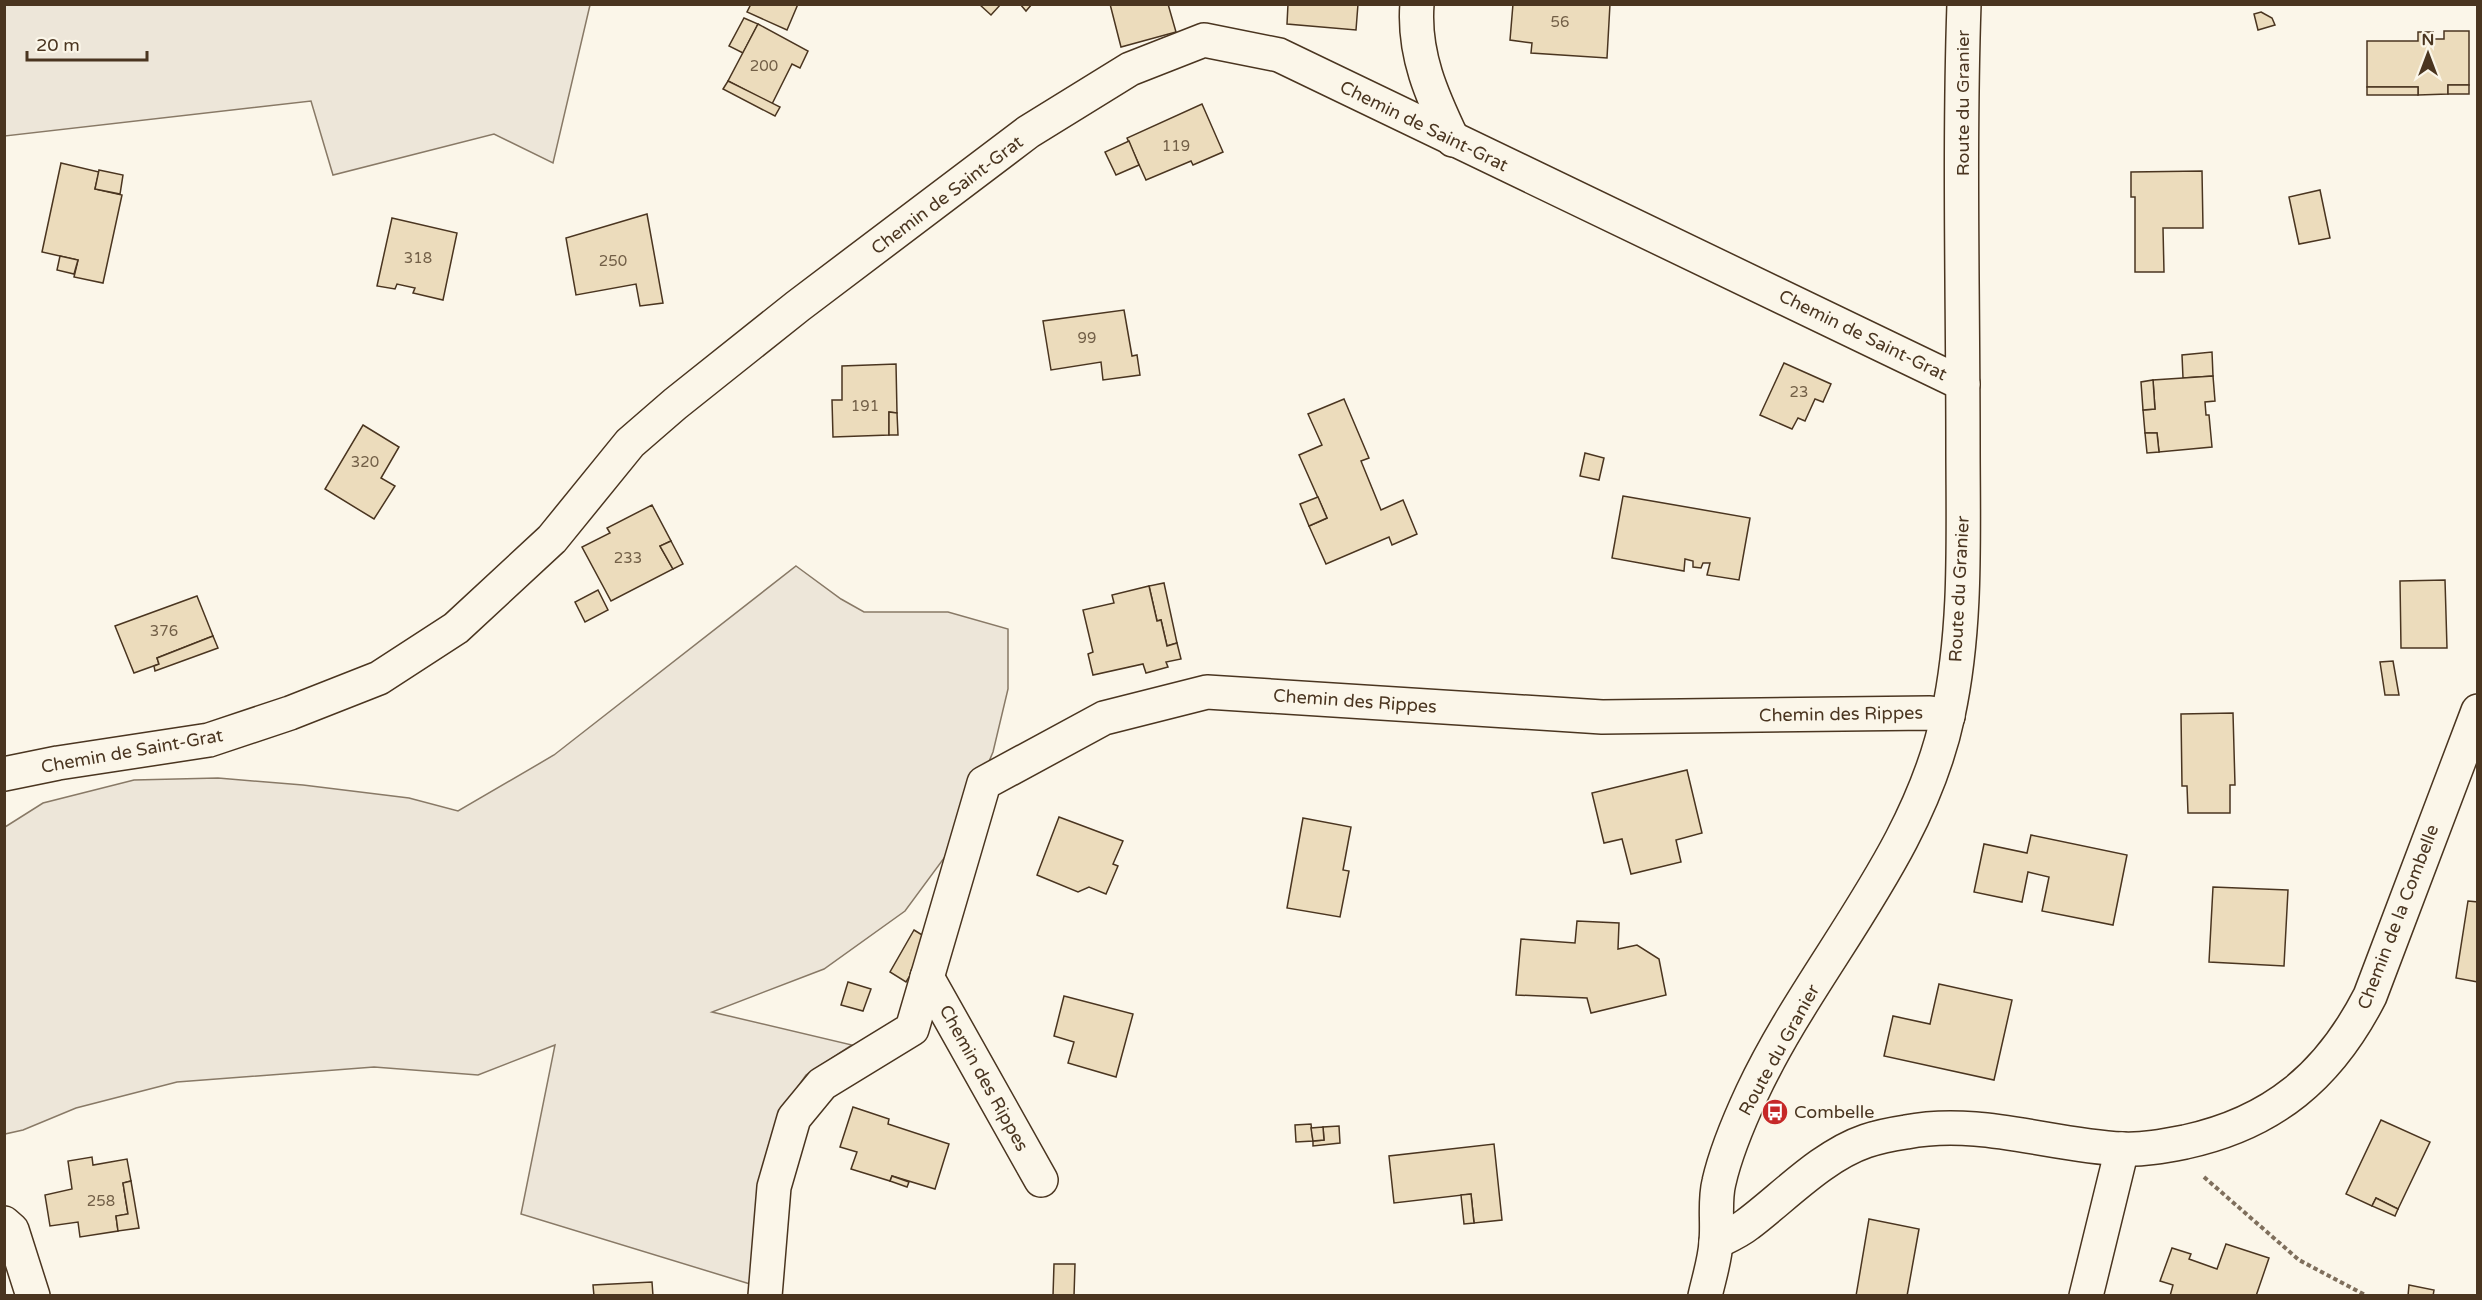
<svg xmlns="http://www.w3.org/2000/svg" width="2482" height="1300" viewBox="0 0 2482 1300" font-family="'Varela Round',sans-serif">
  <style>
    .green { fill: #ede6d9; stroke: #887966; stroke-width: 1.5 }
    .building { fill: #ecdcbc; stroke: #4a3520; stroke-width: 1.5 }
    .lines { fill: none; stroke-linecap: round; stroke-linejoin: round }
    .minor-casing { stroke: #4a3520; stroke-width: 36 }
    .path { stroke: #7f6f5c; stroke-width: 4; stroke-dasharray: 4.5 3; stroke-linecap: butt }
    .minor { stroke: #fbf6e9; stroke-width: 33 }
    .labels { text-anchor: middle; stroke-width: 4.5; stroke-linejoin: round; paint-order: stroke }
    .number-label { font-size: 15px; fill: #725f47 }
    .street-label { font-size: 18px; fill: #4a3520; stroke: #fbf6e9 }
    .poi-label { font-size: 18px; fill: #4a3520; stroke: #fbf6e9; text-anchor: start }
  </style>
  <rect width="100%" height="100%" fill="#fbf6e9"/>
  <g class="green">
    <polygon points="4,5 5,4 590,5 553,163 494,134 333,175 311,101 5,136"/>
    <polygon points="796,566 841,599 864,612 948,612 1008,629 1008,689 993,752 953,846 905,911 824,969 712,1012 852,1045 806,1075 778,1115 750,1284 521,1214 555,1045 478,1075 374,1067 177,1082 76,1108 23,1130 5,1134 5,827 43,803 134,780 218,778 303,785 409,798 458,811 554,755"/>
  </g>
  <g class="building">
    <polygon points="751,4 798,4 787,30 747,12"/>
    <polygon points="979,4 1001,4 991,15"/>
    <polygon points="1020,4 1032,4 1026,11"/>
    <polygon points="1110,4 1168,4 1176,32 1121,47"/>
    <polygon points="1288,4 1358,4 1356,30 1287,24"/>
    <polygon points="1513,4 1610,4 1607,58 1531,53 1532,43 1510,40"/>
    <polygon points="2261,12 2272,18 2275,25 2258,30 2254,14"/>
    <polygon points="744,18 758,24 743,53 729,46"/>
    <polygon points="758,24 808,51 800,68 792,64 772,104 728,81"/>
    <polygon points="2444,31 2469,31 2469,85 2448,85 2448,94 2418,95 2418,87 2367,87 2367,41 2418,41 2418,32 2433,32 2433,39 2444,39"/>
    <polygon points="728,81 780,107 775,116 723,89"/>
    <rect x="2448" y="85" width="21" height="9"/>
    <rect x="2367" y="87" width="51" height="8"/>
    <polygon points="1202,104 1223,152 1193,165 1191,161 1146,180 1127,138"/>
    <polygon points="1129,141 1139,165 1116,175 1105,152"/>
    <polygon points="61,163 99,172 95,189 122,195 103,283 74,277 78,260 42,252"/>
    <polygon points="99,170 123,175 120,194 95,189"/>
    <polygon points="2202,171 2203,228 2163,228 2164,272 2135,272 2135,197 2131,197 2131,172"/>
    <polygon points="2320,190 2330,238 2299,244 2289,197"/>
    <polygon points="647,214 663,303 640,306 636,284 576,295 566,238"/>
    <polygon points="392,218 457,233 443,300 413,293 415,288 397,284 395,289 377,286"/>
    <polygon points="60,256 78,260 74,274 57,270"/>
    <polygon points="1124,310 1132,356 1137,355 1140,375 1103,380 1101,362 1051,370 1043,321"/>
    <polygon points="2212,352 2213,376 2183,378 2182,355"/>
    <polygon points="1784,363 1831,384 1823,402 1815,399 1805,421 1798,418 1792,429 1760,415"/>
    <polygon points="896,364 897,413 889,412 889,435 833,437 832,400 842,400 842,366"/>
    <polygon points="2213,376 2215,401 2205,402 2206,415 2209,415 2212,447 2159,452 2157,433 2145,433 2143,410 2155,409 2153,380"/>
    <polygon points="2153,380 2155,409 2143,410 2141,382"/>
    <polygon points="1344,399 1369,458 1361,461 1381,510 1403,500 1417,534 1392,545 1389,537 1326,564 1309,526 1327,518 1299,455 1322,445 1308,414"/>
    <polygon points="889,412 897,413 898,435 889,435"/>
    <polygon points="363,425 399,447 381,478 395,486 374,519 325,489"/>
    <polygon points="2145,433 2157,433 2159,452 2147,453"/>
    <polygon points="1585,453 1604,458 1599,480 1580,476"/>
    <polygon points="1623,496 1750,518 1739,580 1707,575 1710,563 1703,563 1701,568 1693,567 1693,561 1685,559 1684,571 1612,558"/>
    <polygon points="1318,497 1327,518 1309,526 1300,504"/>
    <polygon points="652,505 671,541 660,546 673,569 611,601 582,547 610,533 607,528"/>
    <polygon points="671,541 683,564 673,569 660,546"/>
    <polygon points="2445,580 2447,648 2401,648 2400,581"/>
    <polygon points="1164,583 1177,643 1167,646 1161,620 1157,621 1149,586"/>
    <polygon points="1149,586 1157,621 1161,620 1167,646 1177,643 1181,659 1166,662 1168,667 1146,673 1143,664 1093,675 1088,654 1093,652 1083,610 1114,603 1112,595"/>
    <polygon points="598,590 608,610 585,622 575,602"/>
    <polygon points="197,596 213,636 157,658 159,664 134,673 115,626"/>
    <polygon points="213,636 218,648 155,671 154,666 159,664 157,658"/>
    <polygon points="2393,661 2399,695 2385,695 2380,662"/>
    <polygon points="2233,713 2235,785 2230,785 2230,813 2188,813 2187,786 2182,786 2181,714"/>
    <polygon points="1687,770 1702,833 1676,840 1681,862 1631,874 1622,839 1604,843 1592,793"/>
    <polygon points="1059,817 1123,841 1113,864 1118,866 1106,894 1089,887 1078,892 1037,875"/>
    <polygon points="1303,818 1351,827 1343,870 1349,871 1340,917 1287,908"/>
    <polygon points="2031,835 2127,855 2113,925 2042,911 2049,877 2028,872 2022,902 1974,892 1984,844 2027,853"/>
    <polygon points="2213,887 2288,890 2284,966 2209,962"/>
    <polygon points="2468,901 2478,902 2478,982 2456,978"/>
    <polygon points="1577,921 1619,923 1618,949 1637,945 1659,959 1666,995 1591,1013 1587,998 1516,995 1521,939 1575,943"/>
    <polygon points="914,930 932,941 906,982 890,972"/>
    <polygon points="848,982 871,989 863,1011 841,1005"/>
    <polygon points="1939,984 2012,1000 1994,1080 1884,1056 1893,1016 1930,1024"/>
    <polygon points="1064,996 1133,1014 1116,1077 1068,1063 1074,1042 1054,1036"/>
    <polygon points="853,1107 889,1119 888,1124 949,1144 935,1189 892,1176 890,1181 851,1169 857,1152 840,1147"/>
    <polygon points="2381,1120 2430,1142 2398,1209 2376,1198 2372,1206 2346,1194"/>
    <polygon points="1311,1124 1313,1141 1296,1142 1295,1125"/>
    <polygon points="1339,1126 1340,1143 1313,1146 1313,1141 1324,1140 1323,1127"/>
    <polygon points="1323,1127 1324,1140 1313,1141 1311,1128"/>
    <polygon points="1494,1144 1502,1220 1474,1223 1471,1194 1394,1203 1389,1156"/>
    <polygon points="92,1157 93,1165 127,1159 131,1181 123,1183 128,1214 116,1216 118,1231 80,1237 78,1222 50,1226 45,1195 72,1189 68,1161"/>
    <polygon points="892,1176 909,1182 907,1187 890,1181"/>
    <polygon points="131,1181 139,1228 118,1231 116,1216 128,1214 123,1183"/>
    <polygon points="1471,1194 1474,1223 1464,1224 1461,1195"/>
    <polygon points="2376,1198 2398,1209 2395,1216 2372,1206"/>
    <polygon points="1869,1219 1919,1229 1907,1296 1856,1296"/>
    <polygon points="2226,1244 2269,1258 2256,1296 2170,1296 2173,1285 2160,1281 2172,1248 2191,1254 2189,1259 2217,1269"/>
    <polygon points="1054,1264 1075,1264 1074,1296 1053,1296"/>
    <polygon points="652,1282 653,1296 594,1296 593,1285"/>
    <polygon points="2409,1285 2434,1290 2433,1296 2408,1296"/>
  </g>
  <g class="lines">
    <defs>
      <g id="minor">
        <path d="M1417,4c-4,50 15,92 36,136"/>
        <polyline points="4,774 58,763 209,740 290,713 379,678 456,628 552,539 630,443 675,404 798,306 1028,132 1130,69 1204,40 1279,55 1963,384"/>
        <polyline points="927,977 1041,1180"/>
        <polyline points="4,1223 12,1230 33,1296"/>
        <path d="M1716,1242c10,-5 22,-10 32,-18 36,-27 74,-68 118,-83 12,-4 27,-7 40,-9 73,-14 143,13 216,17 21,1 42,-3 63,-7 88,-19 144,-66 185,-146l108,-285"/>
        <polyline points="765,1296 774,1187 794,1118 822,1084 912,1029 984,783 1104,718 1207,692 1602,717 1930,713 1948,716"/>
        <path d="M1705,1296c4,-18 10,-36 11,-54 2,-20 -2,-40 3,-60 7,-31 20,-61 33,-89 60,-128 166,-236 196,-378 19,-88 15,-180 15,-270 0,-147 -4,-294 1,-441"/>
        <polyline points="2086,1296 2122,1149"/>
      </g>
    </defs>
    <use href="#minor" class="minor-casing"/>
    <polyline class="path" points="2204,1177 2299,1260 2367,1296"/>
    <use href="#minor" class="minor"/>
  </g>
  <defs>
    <symbol id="bus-disc" viewBox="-11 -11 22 22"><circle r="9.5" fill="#c62828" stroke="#fbf6e9"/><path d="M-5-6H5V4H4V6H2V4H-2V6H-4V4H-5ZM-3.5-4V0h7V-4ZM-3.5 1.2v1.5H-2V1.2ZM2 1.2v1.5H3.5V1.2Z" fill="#fff"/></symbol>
  </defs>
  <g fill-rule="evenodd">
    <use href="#bus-disc" x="1760" y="1097" width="30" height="30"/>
  </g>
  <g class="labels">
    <g class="number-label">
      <text x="1560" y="27">56</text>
      <text x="764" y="71">200</text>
      <text x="1176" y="151">119</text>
      <text x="418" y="263">318</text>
      <text x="613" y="266">250</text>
      <text x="1087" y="343">99</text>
      <text x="1799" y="397">23</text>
      <text x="865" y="411">191</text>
      <text x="365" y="467">320</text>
      <text x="628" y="563">233</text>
      <text x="164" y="636">376</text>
      <text x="101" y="1206">258</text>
    </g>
    <g class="street-label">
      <text transform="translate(1963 103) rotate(-90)" y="6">Route du Granier</text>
      <text transform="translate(1424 126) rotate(26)" y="6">Chemin de Saint-Grat</text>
      <text transform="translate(947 195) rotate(-37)" y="6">Chemin de Saint-Grat</text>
      <text transform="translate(1863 335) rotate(26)" y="6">Chemin de Saint-Grat</text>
      <text transform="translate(1959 589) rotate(-87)" y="6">Route du Granier</text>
      <text transform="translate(1355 701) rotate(4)" y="6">Chemin des Rippes</text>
      <text transform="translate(1841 714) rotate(-1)" y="6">Chemin des Rippes</text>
      <text transform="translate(132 751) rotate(-10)" y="6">Chemin de Saint-Grat</text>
      <text transform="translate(2398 917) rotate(-69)" y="6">Chemin de la Combelle</text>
      <text transform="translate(1779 1050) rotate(-61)" y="6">Route du Granier</text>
      <text transform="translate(984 1078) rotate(61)" y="6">Chemin des Rippes</text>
    </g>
    <g class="poi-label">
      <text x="1794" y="1118">Combelle</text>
    </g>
  </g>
  <rect width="2482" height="1300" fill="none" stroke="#4a3520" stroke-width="12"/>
  <g transform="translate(2428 54)" stroke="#fbf6e9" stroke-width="4.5" paint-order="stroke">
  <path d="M0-4.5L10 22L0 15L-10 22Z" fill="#4a3520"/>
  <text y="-9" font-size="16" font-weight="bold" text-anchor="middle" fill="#4a3520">N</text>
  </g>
  <path d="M27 51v9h120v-9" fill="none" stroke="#4a3520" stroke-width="3"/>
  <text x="36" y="51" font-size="18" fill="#4a3520" stroke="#fbf6e9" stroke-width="4.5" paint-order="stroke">20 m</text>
</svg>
